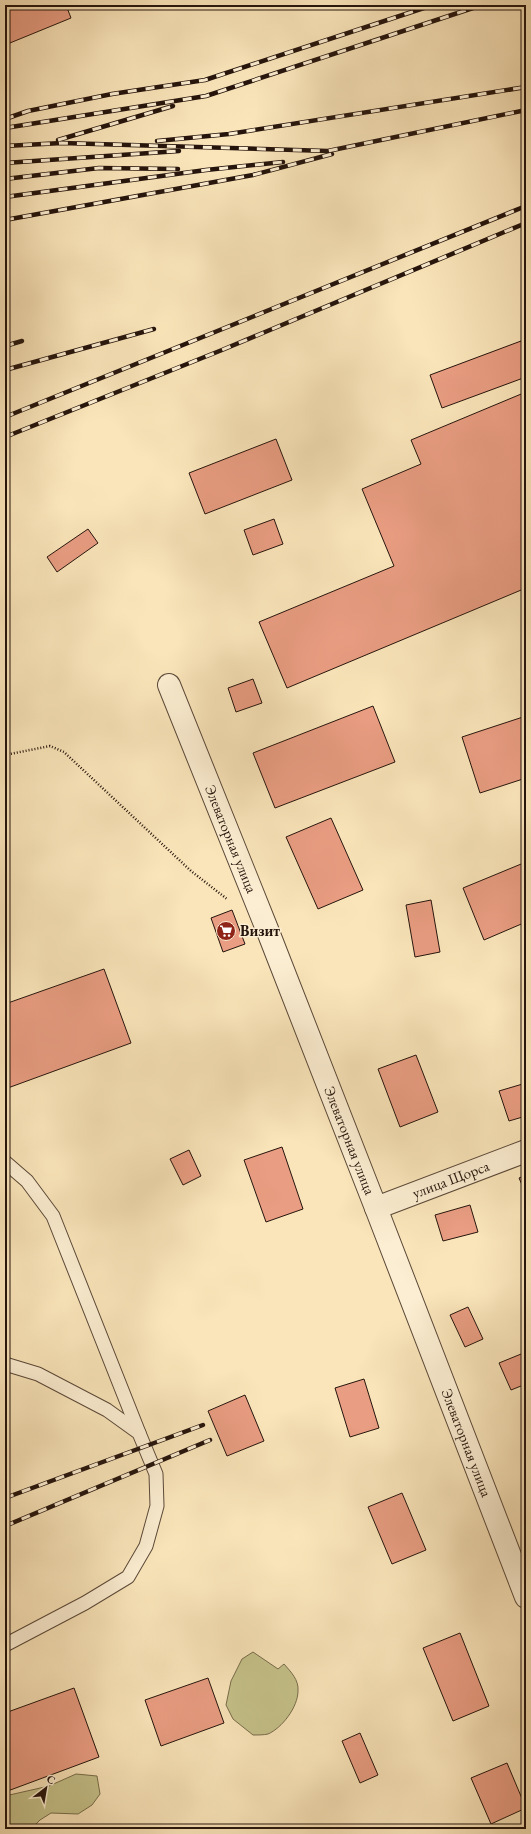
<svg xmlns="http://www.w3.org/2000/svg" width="531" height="1834" viewBox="0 0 531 1834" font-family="'EB Garamond',serif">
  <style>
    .green { fill: #c6c28a; stroke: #766b4b }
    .building { fill: #e99d82; stroke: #25140c }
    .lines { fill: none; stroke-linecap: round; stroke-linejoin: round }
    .lane-casing { stroke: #5a4838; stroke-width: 15 }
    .street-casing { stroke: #5a4838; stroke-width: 24 }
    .path { stroke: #25140c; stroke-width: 2.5; stroke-dasharray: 1 2; stroke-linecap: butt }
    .lane { stroke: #fceed2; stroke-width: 13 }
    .street { stroke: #fceed2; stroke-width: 22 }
    .rail-casing { stroke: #25140c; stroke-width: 4.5 }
    .rail { stroke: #fceed2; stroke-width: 3; stroke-dasharray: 9; stroke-linecap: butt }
    .labels { text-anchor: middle; stroke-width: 3; stroke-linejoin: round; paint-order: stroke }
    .street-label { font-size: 15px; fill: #25140c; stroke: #fceed2 }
    .poi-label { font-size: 15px; font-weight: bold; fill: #25140c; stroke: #fceed2; text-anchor: start }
  </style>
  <rect width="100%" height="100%" fill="#fae5ba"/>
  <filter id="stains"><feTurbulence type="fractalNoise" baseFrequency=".005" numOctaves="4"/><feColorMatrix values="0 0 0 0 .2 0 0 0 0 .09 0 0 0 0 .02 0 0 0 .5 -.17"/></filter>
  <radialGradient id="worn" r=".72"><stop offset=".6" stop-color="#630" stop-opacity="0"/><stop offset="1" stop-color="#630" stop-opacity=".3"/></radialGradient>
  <g class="green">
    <path d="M253,1652l25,17 6,-5c7,8 15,16 14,27 0,16 -16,37 -30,43 -4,1 -10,1 -15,1l-20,-16 -7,-14 5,-24 11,-22z"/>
    <polygon points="76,1774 97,1776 100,1794 92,1805 78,1814 51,1813 40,1820 31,1829 5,1829 5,1796 49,1786"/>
  </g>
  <g class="building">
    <polygon points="5,5 66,5 71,18 5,45"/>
    <polygon points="521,341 526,355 526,377 442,408 430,375"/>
    <polygon points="526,392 526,588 287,688 259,622 394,566 362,489 421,464 411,440"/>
    <polygon points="276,439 292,480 205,514 189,473"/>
    <polygon points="274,519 283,544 253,555 244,530"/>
    <polygon points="88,529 98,543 57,572 47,557"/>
    <polygon points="253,679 262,703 236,712 228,688"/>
    <polygon points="373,706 395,762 275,808 253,753"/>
    <polygon points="526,716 526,778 480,793 462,737"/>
    <polygon points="331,818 363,890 318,909 286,837"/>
    <polygon points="526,862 526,922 484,940 463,888"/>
    <polygon points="431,900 440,952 415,957 406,905"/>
    <polygon points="232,910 245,944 223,952 211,918"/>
    <polygon points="104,969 131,1043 5,1089 5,1004"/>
    <polygon points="416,1055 438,1112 400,1127 378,1069"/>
    <polygon points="526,1083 526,1116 509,1121 499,1091"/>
    <polygon points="282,1147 303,1209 266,1222 244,1160"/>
    <polygon points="189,1150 201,1176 183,1185 170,1159"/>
    <polygon points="526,1175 526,1194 519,1178"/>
    <polygon points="470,1205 478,1232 443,1241 435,1215"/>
    <polygon points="468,1307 483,1339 465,1347 450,1315"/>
    <polygon points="526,1352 526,1384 511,1390 499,1363"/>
    <polygon points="364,1379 379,1428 350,1437 335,1388"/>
    <polygon points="245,1395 264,1441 227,1456 208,1411"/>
    <polygon points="402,1493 426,1550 392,1564 368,1507"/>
    <polygon points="460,1633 489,1706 453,1721 423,1648"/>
    <polygon points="208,1678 224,1723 161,1746 145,1700"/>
    <polygon points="74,1688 99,1757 5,1792 5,1713"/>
    <polygon points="360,1733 378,1775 360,1783 342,1741"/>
    <polygon points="507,1763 526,1808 491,1824 471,1778"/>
  </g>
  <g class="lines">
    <defs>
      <g id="lane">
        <polyline points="5,1162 27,1181 53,1216 139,1433"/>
        <polyline points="5,1364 38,1374 107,1410 139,1433 156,1474 157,1506 146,1546 128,1577 85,1603 5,1645"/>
      </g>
      <g id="street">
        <path id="s1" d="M169,685l98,244 109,279 150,389"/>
        <path id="s2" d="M376,1208l150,-57"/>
      </g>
    </defs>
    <use href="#lane" class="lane-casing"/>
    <use href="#street" class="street-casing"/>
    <polyline class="path" points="5,755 50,746 64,752 191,871 227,899"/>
    <use href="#lane" class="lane"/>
    <use href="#street" class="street"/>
    <defs>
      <g id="rail">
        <polyline points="5,119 28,111 112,94 205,80 433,5"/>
        <polyline points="5,128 206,96 482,5"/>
        <polyline points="58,140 173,106"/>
        <polyline points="157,141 229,134 526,87"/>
        <polyline points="5,146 62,143 328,151 526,110"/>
        <polyline points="5,163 179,151"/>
        <polyline points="5,179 99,168 178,169"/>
        <polyline points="5,197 206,170 283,162"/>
        <polyline points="5,220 253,175 332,154"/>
        <polyline points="5,346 22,341"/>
        <polyline points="5,370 154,329"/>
        <polyline points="5,417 526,206"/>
        <polyline points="5,437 222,350 526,223"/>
        <polyline points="5,1498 203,1425"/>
        <polyline points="5,1526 210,1440"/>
      </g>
    </defs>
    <use href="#rail" class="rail-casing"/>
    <use href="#rail" class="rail"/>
  </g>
  <defs>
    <symbol id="supermarket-disc" viewBox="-11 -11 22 22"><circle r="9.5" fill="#8f2418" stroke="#fceed2"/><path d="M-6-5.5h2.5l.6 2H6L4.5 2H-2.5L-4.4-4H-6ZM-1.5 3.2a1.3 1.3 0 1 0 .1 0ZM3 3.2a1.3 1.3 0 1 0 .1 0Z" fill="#fff"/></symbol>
  </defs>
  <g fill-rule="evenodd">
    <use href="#supermarket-disc" x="215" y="920" width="22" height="22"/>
  </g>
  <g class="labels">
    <g class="street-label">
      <text dy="5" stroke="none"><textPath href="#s1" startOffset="166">Элеваторная улица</textPath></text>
      <text dy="5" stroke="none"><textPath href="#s1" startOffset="490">Элеваторная улица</textPath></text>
      <text dy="5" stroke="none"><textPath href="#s2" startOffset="80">улица Щорса</textPath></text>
      <text dy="5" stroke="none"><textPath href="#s1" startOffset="814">Элеваторная улица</textPath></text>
    </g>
    <g class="poi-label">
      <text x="240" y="936">Визит</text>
    </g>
  </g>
  <rect width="531" height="1834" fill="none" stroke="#fae5ba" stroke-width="20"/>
  <rect x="6" y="6" width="519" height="1822" fill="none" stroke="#25140c" stroke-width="2"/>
  <rect x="10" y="10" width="511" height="1814" fill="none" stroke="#25140c"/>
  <g transform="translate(46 1788) rotate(31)" stroke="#fceed2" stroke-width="3" paint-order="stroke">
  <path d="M0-3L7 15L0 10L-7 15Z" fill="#25140c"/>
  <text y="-6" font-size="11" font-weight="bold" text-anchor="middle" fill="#25140c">С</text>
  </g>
  <rect width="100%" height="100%" filter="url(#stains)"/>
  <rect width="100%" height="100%" fill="url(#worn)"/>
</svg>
